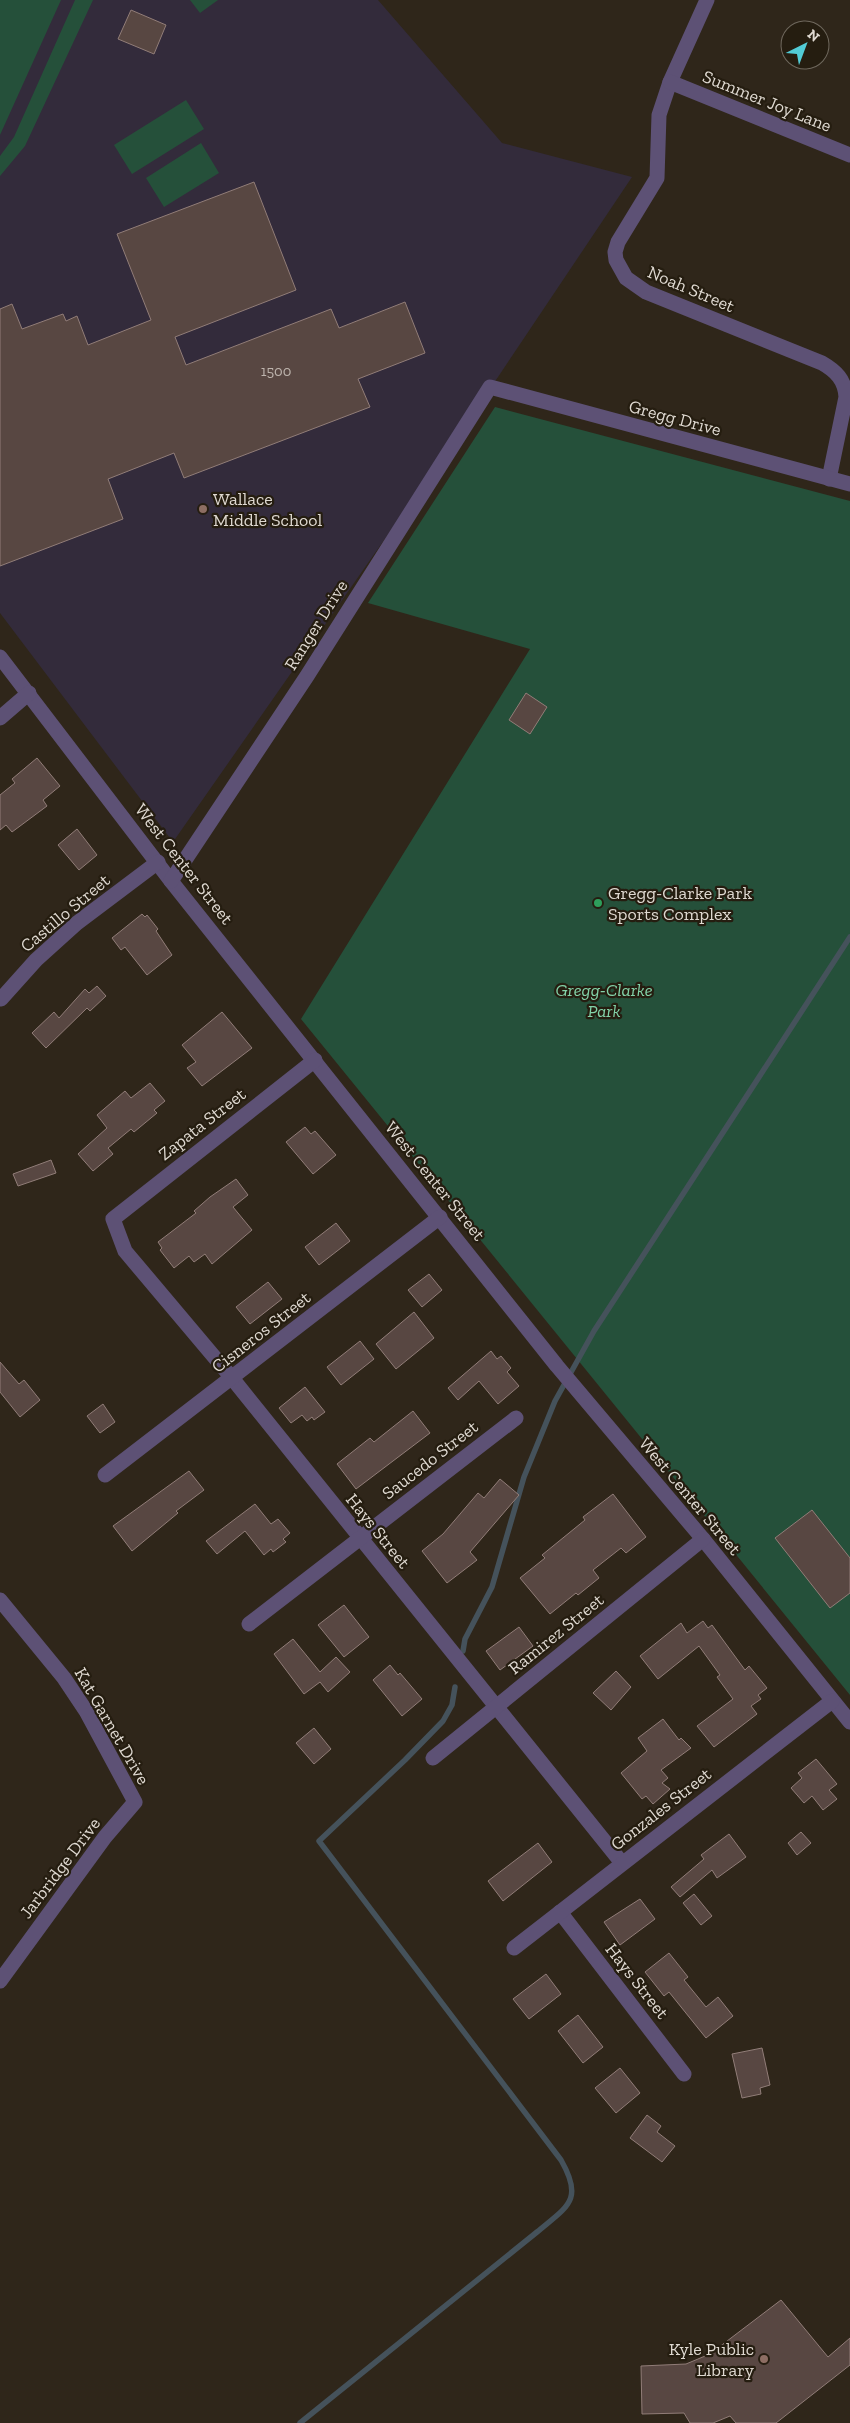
<svg xmlns="http://www.w3.org/2000/svg" width="850" height="2423" viewBox="0 0 850 2423" font-family="'Zilla Slab',serif">
  <style>
    .education { fill: #332b3b }
    .green { fill: #25503a }
    .lines { fill: none; stroke-linecap: round; stroke-linejoin: round }
    .stream { stroke: #45525b; stroke-width: 5.5 }
    .building { fill: #584742; stroke: #917d78 }
    .minor { stroke: #5d5175; stroke-width: 15 }
    .education-dot { fill: #8d6e63; stroke: #251d10; stroke-width: 2 }
    .leisure-dot { fill: #2e9e5b; stroke: #251d10; stroke-width: 2 }
    .labels { text-anchor: middle; stroke-width: 4.5; stroke-linejoin: round; paint-order: stroke }
    .number-label { font-size: 15px; fill: #bdb4ad }
    .street-label { font-size: 18px; fill: #dfd9d1; stroke: #251d10 }
    .poi-label { font-size: 18px; fill: #dfd9d1; stroke: #251d10; text-anchor: start }
    .park-label { font-size: 18px; font-style: italic; fill: #83d3a9; stroke: #251d10 }
  </style>
  <rect width="100%" height="100%" fill="#2f261a"/>
  <polygon class="education" points="0,0 378,0 502,143 632,177 498,377 173,842 0,613"/>
  <g class="green">
    <polygon points="0,0 61,0 0,135"/>
    <polygon points="75,0 93,0 25,146 0,176 0,156 14,137"/>
    <polygon points="190,0 218,0 200,13"/>
    <polygon points="186,100 204,129 132,174 114,145"/>
    <polygon points="201,143 219,173 164,207 146,178"/>
    <polygon points="495,407 850,501 850,1695 301,1019 530,649 368,603"/>
  </g>
  <g class="lines">
    <g class="stream">
      <polyline points="463,1651 465,1639 492,1587 524,1477 555,1401 594,1331 850,937"/>
      <path d="M300,2423l237,-191c31,-26 47,-32 24,-72l-242,-319 86,-81 38,-39 9,-16 3,-18"/>
    </g>
  </g>
  <g class="building">
    <polygon points="131,10 166,25 154,54 118,39"/>
    <polygon points="254,182 296,290 175,337 186,365 331,309 339,328 405,302 425,353 358,379 370,407 184,478 174,453 108,479 123,519 0,566 0,309 12,304 22,329 63,314 66,321 77,316 88,345 151,320 117,234"/>
    <polygon points="526,693 547,707 530,734 509,720"/>
    <polygon points="37,758 60,786 43,800 47,806 12,832 6,825 0,830 0,795 15,783 12,779"/>
    <polygon points="77,829 97,855 79,870 58,845"/>
    <polygon points="142,914 145,917 147,915 158,929 156,931 172,955 147,975 125,947 121,950 112,938"/>
    <polygon points="97,986 106,996 90,1011 87,1008 46,1048 32,1033 54,1012 59,1018 85,989 89,993"/>
    <polygon points="222,1012 252,1048 202,1086 187,1068 196,1062 182,1045"/>
    <polygon points="150,1083 165,1101 154,1110 157,1113 134,1132 131,1129 108,1148 113,1154 93,1171 78,1154 107,1128 97,1115 125,1091 131,1098"/>
    <polygon points="305,1127 311,1134 315,1131 336,1155 313,1174 286,1142"/>
    <polygon points="51,1160 56,1173 18,1186 13,1174"/>
    <polygon points="236,1179 248,1195 233,1207 252,1230 212,1264 205,1254 194,1262 189,1256 174,1268 160,1250 162,1248 158,1242 196,1213 194,1211 210,1197"/>
    <polygon points="336,1223 350,1241 319,1265 305,1247"/>
    <polygon points="429,1274 442,1290 422,1307 408,1290"/>
    <polygon points="268,1282 282,1299 250,1324 236,1307"/>
    <polygon points="414,1312 434,1338 396,1369 376,1344"/>
    <polygon points="360,1341 374,1359 341,1385 327,1367"/>
    <polygon points="491,1351 497,1359 501,1356 511,1368 507,1372 519,1386 498,1404 479,1381 458,1400 448,1388"/>
    <polygon points="0,1362 19,1384 24,1380 40,1400 20,1417 0,1392"/>
    <polygon points="305,1387 325,1412 314,1420 312,1417 307,1421 302,1415 291,1423 279,1408"/>
    <polygon points="103,1404 115,1422 100,1433 87,1416"/>
    <polygon points="413,1411 430,1433 356,1489 337,1464 370,1438 374,1442"/>
    <polygon points="189,1471 204,1490 176,1511 178,1513 132,1551 113,1526"/>
    <polygon points="500,1479 519,1495 470,1552 477,1560 447,1583 422,1551 443,1534 478,1493 484,1498"/>
    <polygon points="613,1494 646,1537 626,1553 621,1548 593,1570 599,1578 578,1595 576,1593 550,1614 520,1578 545,1558 542,1555 585,1520 583,1517"/>
    <polygon points="255,1504 271,1524 278,1519 290,1533 283,1539 286,1542 273,1552 271,1549 264,1555 245,1531 217,1554 206,1541"/>
    <polygon points="812,1510 850,1558 850,1593 830,1608 775,1538"/>
    <polygon points="344,1605 369,1637 344,1657 318,1625"/>
    <polygon points="703,1621 708,1628 712,1625 745,1670 749,1666 767,1688 758,1695 761,1699 751,1706 757,1714 714,1747 697,1726 733,1699 717,1677 720,1675 699,1646 658,1679 640,1656 681,1623 687,1633"/>
    <polygon points="519,1627 533,1646 500,1670 486,1651"/>
    <polygon points="293,1639 320,1672 336,1657 350,1672 328,1692 320,1682 304,1694 274,1654"/>
    <polygon points="390,1665 398,1675 400,1673 422,1699 402,1716 373,1680"/>
    <polygon points="616,1671 631,1687 611,1710 593,1693"/>
    <polygon points="663,1719 679,1740 681,1738 691,1748 661,1770 668,1778 662,1783 670,1789 653,1804 646,1796 642,1799 621,1773 647,1751 638,1738"/>
    <polygon points="314,1728 331,1749 314,1764 296,1743"/>
    <polygon points="816,1759 837,1784 829,1790 837,1799 823,1810 812,1796 804,1803 791,1788 802,1778 798,1773"/>
    <polygon points="801,1832 811,1843 797,1855 788,1843"/>
    <polygon points="729,1834 746,1857 717,1878 712,1870 680,1897 671,1887 704,1859 701,1855"/>
    <polygon points="538,1843 552,1862 503,1901 488,1881"/>
    <polygon points="694,1894 712,1916 701,1925 683,1903"/>
    <polygon points="640,1899 655,1919 620,1945 604,1922"/>
    <polygon points="669,1953 688,1977 684,1980 706,2007 718,1997 733,2016 706,2038 669,1992 664,1996 645,1972"/>
    <polygon points="546,1974 561,1994 529,2019 513,1999"/>
    <polygon points="578,2015 603,2047 583,2063 558,2031"/>
    <polygon points="762,2048 770,2085 760,2088 761,2094 742,2098 732,2054"/>
    <polygon points="620,2068 640,2093 616,2113 595,2088"/>
    <polygon points="647,2115 661,2126 657,2132 675,2146 662,2162 630,2138"/>
    <polygon points="781,2300 828,2357 850,2338 850,2365 776,2423 736,2423 730,2416 713,2423 690,2423 684,2413 642,2414 641,2366 686,2364 710,2354"/>
  </g>
  <g class="lines">
    <g class="minor">
      <path d="M707,0l-37,82 -11,33 -2,63 -39,64 -3,10 1,8 10,18 20,14 176,71c14,8 23,17 24,34l-17,82"/>
      <polyline points="670,82 850,155"/>
      <polyline points="0,657 171,881 557,1366 703,1539 850,1722"/>
      <polyline points="0,718 29,693"/>
      <polyline points="171,881 307,676 490,387 850,484"/>
      <polyline points="1,999 36,960 77,923 158,862"/>
      <polyline points="315,1060 113,1219 125,1251 232,1378 622,1863"/>
      <polyline points="105,1475 440,1217"/>
      <polyline points="0,1600 64,1678 86,1711 135,1802 105,1837 0,1981"/>
      <polyline points="249,1624 516,1418"/>
      <polyline points="433,1758 703,1539"/>
      <polyline points="560,1912 684,2074"/>
      <polyline points="514,1948 832,1701"/>
    </g>
  </g>
  <g class="education-dot">
    <circle cx="203" cy="509" r="5"/>
    <circle cx="764" cy="2359" r="5"/>
  </g>
  <circle class="leisure-dot" cx="598" cy="903" r="5"/>
  <g class="labels">
    <g class="number-label">
      <text x="276" y="376">1500</text>
    </g>
    <g class="street-label">
      <text transform="translate(767 101) rotate(22)" y="6">Summer Joy Lane</text>
      <text transform="translate(691 289) rotate(23)" y="6">Noah Street</text>
      <text transform="translate(675 418) rotate(15)" y="6">Gregg Drive</text>
      <text transform="translate(316 625) rotate(-58)" y="6">Ranger Drive</text>
      <text transform="translate(184 864) rotate(52)" y="6">West Center Street</text>
      <text transform="translate(65 913) rotate(-40)" y="6">Castillo Street</text>
      <text transform="translate(202 1124) rotate(-38)" y="6">Zapata Street</text>
      <text transform="translate(435 1181) rotate(51)" y="6">West Center Street</text>
      <text transform="translate(261 1332) rotate(-38)" y="6">Cisneros Street</text>
      <text transform="translate(430 1460) rotate(-38)" y="6">Saucedo Street</text>
      <text transform="translate(690 1496) rotate(50)" y="6">West Center Street</text>
      <text transform="translate(378 1531) rotate(51)" y="6">Hays Street</text>
      <text transform="translate(556 1634) rotate(-39)" y="6">Ramirez Street</text>
      <text transform="translate(112 1726) rotate(60)" y="6">Kat Garnet Drive</text>
      <text transform="translate(661 1809) rotate(-38)" y="6">Gonzales Street</text>
      <text transform="translate(60 1868) rotate(-53)" y="6">Jarbridge Drive</text>
      <text transform="translate(637 1981) rotate(52)" y="6">Hays Street</text>
    </g>
    <g class="poi-label">
      <text x="213" y="505">Wallace<tspan x="213" dy="21">Middle School</tspan></text>
      <text x="608" y="899">Gregg-Clarke Park<tspan x="608" dy="21">Sports Complex</tspan></text>
      <text x="754" y="2355" text-anchor="end">Kyle Public<tspan x="754" dy="21">Library</tspan></text>
    </g>
    <g class="park-label">
      <text x="604" y="996">Gregg-Clarke<tspan x="604" dy="21">Park</tspan></text>
    </g>
  </g>
  <g transform="translate(805 45) rotate(42)"><circle r="24" fill="#251d10" stroke="#6f685d"/>
  <path d="M0-4L9 19L0 12L-9 19Z" fill="#52ccd6"/>
  <text y="-8" font-size="14" font-weight="bold" text-anchor="middle" fill="#dfd9d1">N</text>
  </g>
</svg>
